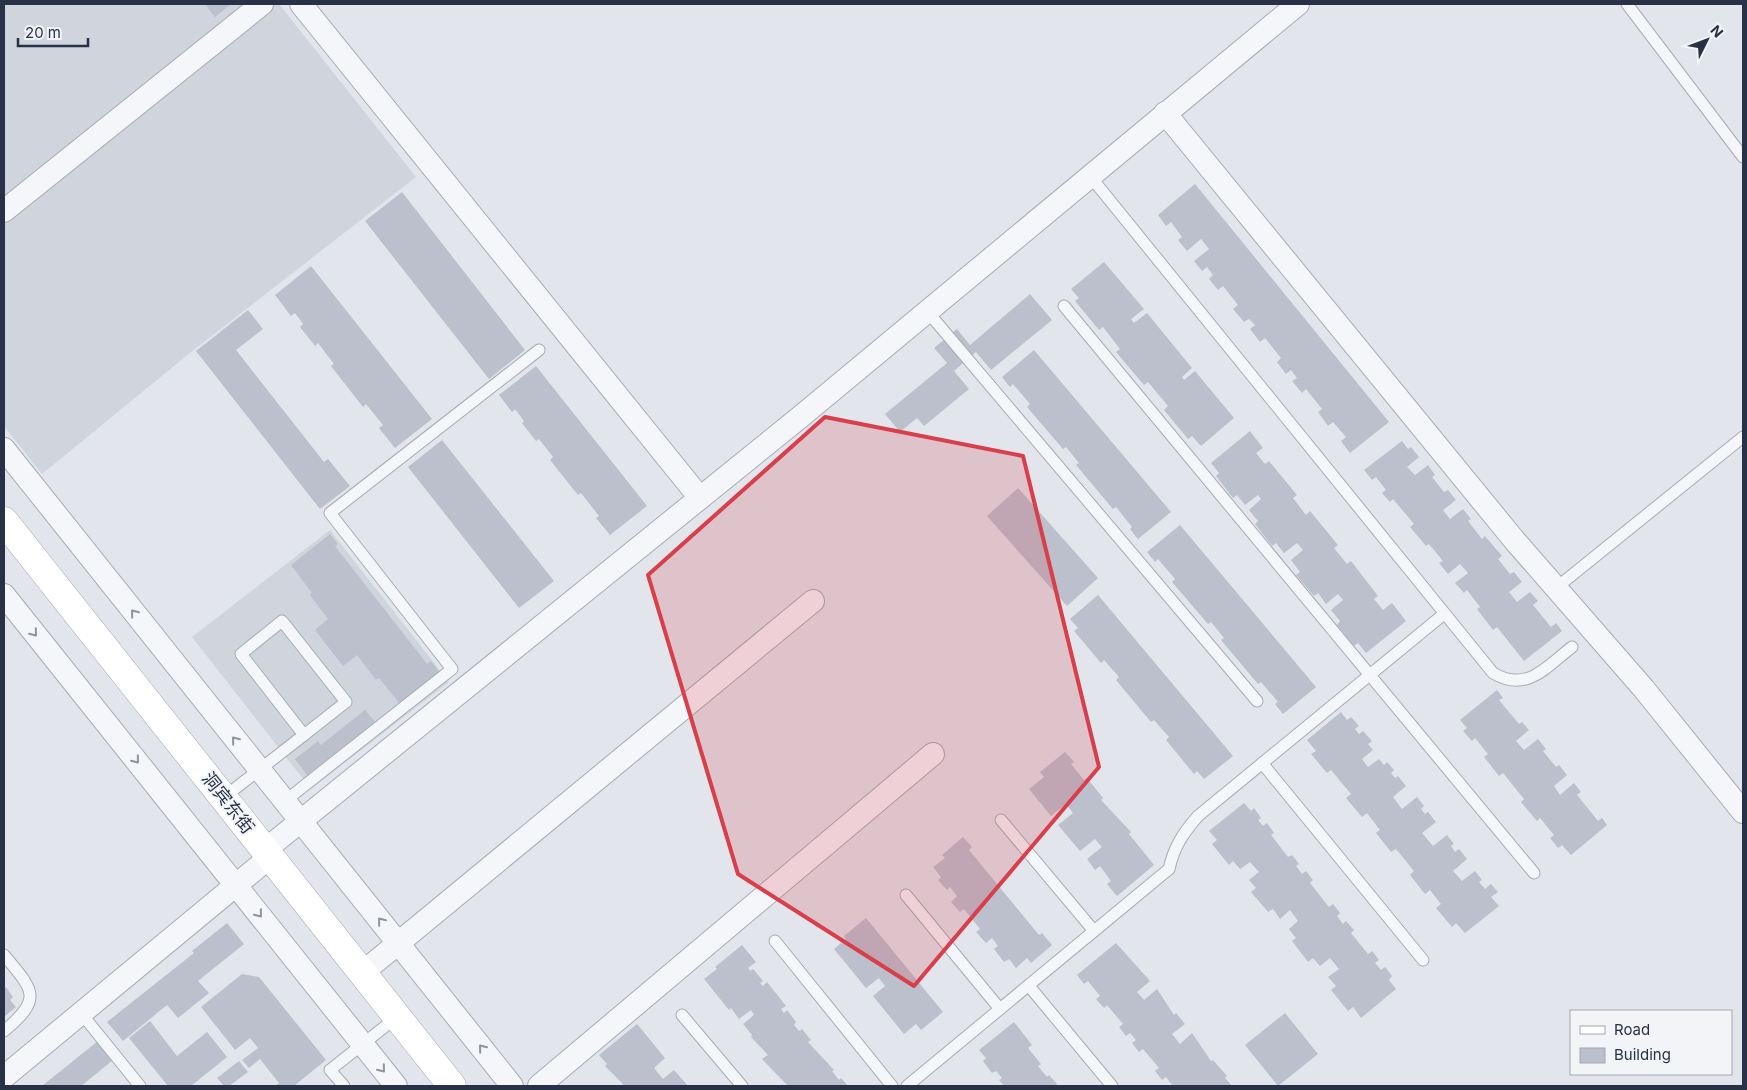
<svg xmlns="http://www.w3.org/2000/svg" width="1747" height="1090" viewBox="0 0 1747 1090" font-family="Inter,'Noto Sans SC',sans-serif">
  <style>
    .built { fill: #cfd4dd }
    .building { fill: #bbc0cc }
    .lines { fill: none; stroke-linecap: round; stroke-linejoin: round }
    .lane-casing { stroke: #a6abb6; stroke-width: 13 }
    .street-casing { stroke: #a6abb6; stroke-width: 24 }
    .primary-casing { stroke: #a0a8b8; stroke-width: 29 }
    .lane { stroke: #f5f6f9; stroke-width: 11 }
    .street { stroke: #f5f6f9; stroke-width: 22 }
    .primary { stroke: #fff; stroke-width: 28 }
    .oneway { stroke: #8e949f }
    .marked { fill: #d93e4b; fill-opacity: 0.2; stroke: #d93e4b; stroke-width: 4; stroke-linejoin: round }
    .labels { text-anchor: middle; stroke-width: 4; stroke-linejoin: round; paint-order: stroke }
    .street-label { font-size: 18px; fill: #283145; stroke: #f2f4f8 }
  </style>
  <rect width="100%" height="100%" fill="#e2e5eb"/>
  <g class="built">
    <polygon points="4,4 279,4 416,177 191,352 42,474 4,426"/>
    <polygon points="330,530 449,682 311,789 192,637"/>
  </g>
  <g class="building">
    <polygon points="205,4 231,4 215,17"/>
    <polygon points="1195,184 1389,422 1350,453 1341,441 1346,437 1333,422 1328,426 1318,412 1322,409 1306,389 1302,393 1292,381 1297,378 1291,370 1286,374 1277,362 1281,358 1265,338 1260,342 1250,329 1255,325 1249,319 1244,322 1233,309 1238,305 1223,286 1218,290 1209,279 1213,275 1207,267 1202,271 1194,261 1209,249 1201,239 1187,251 1178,240 1182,237 1171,222 1166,226 1158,215"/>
    <polygon points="402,192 525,350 489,379 365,221"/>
    <polygon points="1104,262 1144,309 1131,319 1134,323 1147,313 1192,368 1182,377 1184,380 1195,371 1234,418 1201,446 1192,436 1188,439 1164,410 1168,406 1148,382 1144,385 1116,352 1120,349 1103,327 1099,330 1075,301 1079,298 1071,289"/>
    <polygon points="311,266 432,419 395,448 379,428 383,425 366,404 363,407 331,366 334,364 318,343 315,346 300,327 303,324 295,313 291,316 275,295"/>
    <polygon points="1030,294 1052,320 991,370 976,352 954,371 969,389 924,426 917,418 900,432 885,414 947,363 934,348 957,329 970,345"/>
    <polygon points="248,310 263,329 236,350 324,462 328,459 350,486 320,509 196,351"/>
    <polygon points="1034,350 1171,512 1138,539 1130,529 1132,527 1116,507 1113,509 1076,465 1079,463 1066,447 1063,449 1027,407 1030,404 1013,384 1010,387 1002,377"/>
    <polygon points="536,366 647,506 610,535 596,518 599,516 581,493 578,495 550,460 553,457 539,439 536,441 522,423 524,421 515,409 512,412 499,395"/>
    <polygon points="1250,431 1263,448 1256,453 1265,464 1269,461 1297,495 1293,498 1306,515 1310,511 1338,545 1334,548 1347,564 1351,561 1378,596 1374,599 1383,610 1392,603 1406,621 1366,653 1358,643 1354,646 1337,625 1340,621 1331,610 1343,600 1338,594 1326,604 1318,593 1314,596 1296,575 1300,572 1291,560 1303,550 1297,543 1284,553 1276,543 1272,546 1255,524 1258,521 1249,510 1261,499 1258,495 1245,505 1237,495 1233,498 1216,476 1219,473 1211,463"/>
    <polygon points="442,440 554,581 519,608 408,467"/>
    <polygon points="1402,441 1408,449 1411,447 1419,457 1407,467 1415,475 1428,465 1435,475 1432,477 1444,492 1448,490 1456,500 1443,510 1450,519 1463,509 1471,519 1468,521 1482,539 1485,536 1502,556 1498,559 1510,574 1514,572 1522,582 1509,592 1517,602 1530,592 1538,601 1533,605 1551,627 1556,623 1562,631 1524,661 1497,627 1493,630 1477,609 1480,607 1467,590 1464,593 1455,583 1468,573 1460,564 1448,574 1439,563 1443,561 1429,544 1426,546 1410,527 1414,524 1393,499 1390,502 1382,493 1386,490 1376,477 1372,480 1364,470"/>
    <polygon points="1018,488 1098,578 1067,606 987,516"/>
    <polygon points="1180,525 1316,687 1283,714 1275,704 1278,702 1261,682 1258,684 1221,640 1224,638 1211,622 1208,624 1172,582 1175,579 1158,559 1155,562 1147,552"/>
    <polygon points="330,534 338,544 335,546 427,664 431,661 440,673 400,704 379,678 376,680 357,655 343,666 315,630 328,619 310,595 312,593 291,565"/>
    <polygon points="1098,595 1233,756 1204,779 1197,771 1194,774 1166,740 1169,737 1154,720 1151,722 1116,680 1119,677 1104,660 1101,663 1074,631 1078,628 1070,619"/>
    <polygon points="1497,690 1503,698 1499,700 1519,724 1522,722 1529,730 1516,741 1524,750 1538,739 1546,749 1543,751 1556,767 1559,765 1567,775 1554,786 1560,795 1574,783 1581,792 1577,795 1598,821 1602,818 1607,825 1571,855 1562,845 1558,848 1550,838 1554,835 1540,818 1537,821 1521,802 1524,799 1503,773 1499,776 1484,757 1488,754 1475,738 1472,741 1463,731 1467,728 1460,720"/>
    <polygon points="365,710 375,722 307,775 295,759 318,741 321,745"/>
    <polygon points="1341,712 1347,720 1351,717 1359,726 1355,729 1359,734 1363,731 1372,741 1368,744 1373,750 1362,759 1368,767 1379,759 1384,765 1387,762 1394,770 1391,773 1395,778 1398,776 1406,786 1393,797 1402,809 1417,797 1424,806 1421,809 1425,814 1428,812 1436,822 1422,833 1433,846 1447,835 1454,844 1451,846 1455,852 1459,849 1467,859 1453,871 1462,881 1475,871 1482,880 1479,882 1485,889 1491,884 1498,892 1491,897 1499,906 1465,933 1456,923 1452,927 1436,908 1441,904 1430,890 1425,894 1410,875 1414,871 1396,849 1391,852 1376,833 1380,830 1367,813 1362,817 1346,798 1351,794 1331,770 1327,773 1311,754 1316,751 1307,740"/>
    <polygon points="1065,752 1074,762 1071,764 1084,780 1087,778 1103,798 1101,800 1131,832 1129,834 1154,865 1117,896 1107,884 1111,881 1100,866 1095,870 1087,859 1102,847 1095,839 1080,851 1058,825 1073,813 1066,804 1051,816 1029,789 1044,777 1040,772"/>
    <polygon points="1244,803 1251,811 1254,808 1261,818 1258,820 1263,826 1267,823 1274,833 1271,835 1288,857 1292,855 1299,864 1296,866 1302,874 1306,871 1313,880 1310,883 1329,907 1333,904 1340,913 1337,916 1343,924 1346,921 1354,930 1351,933 1368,954 1372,951 1379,960 1375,963 1381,970 1385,967 1392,976 1389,980 1396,989 1361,1018 1353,1007 1348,1011 1331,990 1336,986 1328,977 1339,969 1330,958 1320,966 1313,958 1308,962 1292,941 1296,938 1289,929 1298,921 1290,910 1280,919 1273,909 1268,912 1251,892 1256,888 1249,880 1259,872 1250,862 1240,869 1233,861 1229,865 1212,844 1217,840 1209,831"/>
    <polygon points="963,837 972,847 969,850 1039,935 1042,933 1052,945 1031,963 1027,958 1016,968 1009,959 1004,962 994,949 998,946 992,938 986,943 976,932 980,929 964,909 960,912 951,902 957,896 950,887 947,890 938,880 941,877 933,867 945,858 942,855"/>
    <polygon points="866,918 943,1012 921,1030 916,1024 904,1034 873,996 885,986 879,978 866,988 834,949 846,939 844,936"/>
    <polygon points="227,923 244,944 198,981 209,993 178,1018 167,1005 123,1041 107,1022 194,953 192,951"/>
    <polygon points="1116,943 1150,981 1137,992 1144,1000 1157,989 1174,1015 1176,1013 1185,1024 1172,1034 1180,1044 1192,1033 1211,1061 1213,1060 1227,1076 1225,1078 1232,1086 1170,1086 1172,1085 1166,1077 1162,1080 1155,1071 1159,1068 1143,1049 1139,1052 1132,1043 1136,1040 1130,1033 1126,1036 1119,1027 1123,1024 1107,1005 1104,1008 1096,999 1100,996 1088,981 1084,984 1077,975"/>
    <polygon points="742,945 756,962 748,968 750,971 753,969 763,981 760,983 763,986 767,982 786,1006 781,1009 784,1013 787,1010 796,1022 794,1025 799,1031 802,1029 811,1040 808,1042 834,1070 832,1071 839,1080 841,1078 848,1086 788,1086 762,1059 768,1055 751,1037 752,1035 743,1024 754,1015 751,1010 739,1019 731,1008 729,1010 704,979 717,969 715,967"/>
    <polygon points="242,974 259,977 326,1060 294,1086 275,1086 279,1083 260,1059 249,1068 242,1060 258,1048 250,1038 235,1050 201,1007"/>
    <polygon points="6,987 13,997 10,1000 16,1007 4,1017 4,989"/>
    <polygon points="1285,1013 1318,1054 1278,1086 1245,1045"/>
    <polygon points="150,1021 177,1056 207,1032 227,1057 191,1086 168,1086 129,1038"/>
    <polygon points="1014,1022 1032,1045 1028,1048 1041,1064 1038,1066 1047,1077 1049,1075 1057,1084 1055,1086 1004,1086 999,1080 1002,1078 996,1071 992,1073 983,1061 986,1058 979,1050"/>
    <polygon points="637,1024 665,1058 654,1068 663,1079 674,1070 688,1086 621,1086 623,1084 605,1066 607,1064 599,1055"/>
    <polygon points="98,1041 113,1060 81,1086 42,1086"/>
    <polygon points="239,1061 248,1072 229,1086 224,1086 217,1078"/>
  </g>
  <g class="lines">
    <defs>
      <g id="lane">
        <polyline points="1627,4 1743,157"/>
        <path d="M1090,176l403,497c34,20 53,-6 79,-26"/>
        <polyline points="1064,306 1534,873"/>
        <polyline points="927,311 1257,701"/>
        <polyline points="1556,588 1743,437"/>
        <polygon points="282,621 346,702 304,735 241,654"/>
        <polyline points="1262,763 1423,960"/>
        <polyline points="223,798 304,735"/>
        <polyline points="285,801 452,669 330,513 539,350"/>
        <polyline points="1001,820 1094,931"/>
        <polyline points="906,895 1000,1009"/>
        <polyline points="775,941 892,1086"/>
        <path d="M4,955c29,35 40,43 0,76"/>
        <polyline points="1029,986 1112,1086"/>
        <polyline points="81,1013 140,1086"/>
        <polyline points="682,1015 742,1086"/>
        <polyline points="344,1086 330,1070 397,1017"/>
        <path d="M907,1086l262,-217c5,-22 14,-36 29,-53l246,-202"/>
      </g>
      <g id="street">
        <polyline points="301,4 700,498"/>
        <polyline points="1165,113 1515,541 1644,689 1743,812"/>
        <polyline points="4,211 262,4"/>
        <polyline points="4,449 512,1086"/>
        <polyline points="4,595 396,1086"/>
        <polyline points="265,850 799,418 1298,4"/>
        <polyline points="362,973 813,601"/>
        <polyline points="4,1077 270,857"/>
        <polyline points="539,1086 933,754"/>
      </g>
      <polyline id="primary" points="4,521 452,1086"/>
    </defs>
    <use href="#lane" class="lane-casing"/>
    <use href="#street" class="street-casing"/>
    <use href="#primary" class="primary-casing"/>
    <use href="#lane" class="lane"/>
    <use href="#street" class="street"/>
    <use href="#primary" class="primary"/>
  </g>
  <defs><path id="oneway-chevron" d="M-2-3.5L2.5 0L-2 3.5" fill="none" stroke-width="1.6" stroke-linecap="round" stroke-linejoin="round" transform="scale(1.25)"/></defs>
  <g class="oneway">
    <use href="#oneway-chevron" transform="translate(134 613) rotate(-129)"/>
    <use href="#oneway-chevron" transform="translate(34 633) rotate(51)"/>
    <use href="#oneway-chevron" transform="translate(235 740) rotate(-129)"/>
    <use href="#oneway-chevron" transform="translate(136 760) rotate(51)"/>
    <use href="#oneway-chevron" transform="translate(259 914) rotate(51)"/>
    <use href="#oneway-chevron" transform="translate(381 921) rotate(-129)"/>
    <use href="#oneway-chevron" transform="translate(482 1048) rotate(-129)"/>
    <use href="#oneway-chevron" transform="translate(382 1069) rotate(51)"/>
  </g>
  <path class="marked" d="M825,417l198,39 76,311 -185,219 -176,-112 -90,-299z"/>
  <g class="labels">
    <g class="street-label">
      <text transform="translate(228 803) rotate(52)" y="6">洞宾东街</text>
    </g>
  </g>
  <rect width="1747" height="1090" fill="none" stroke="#283145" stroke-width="10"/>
  <rect x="1570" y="1010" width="162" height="65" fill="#f2f4f8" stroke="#a1a6b0"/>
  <rect x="1580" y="1026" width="25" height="8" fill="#ffffff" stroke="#a1a6b0"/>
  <text x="1614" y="1035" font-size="15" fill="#283145">Road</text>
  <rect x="1580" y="1048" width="25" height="15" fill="#bbc0cc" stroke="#a1a6b0"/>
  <text x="1614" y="1060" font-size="15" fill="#283145">Building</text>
  <g transform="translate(1707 40) rotate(48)" stroke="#f2f4f8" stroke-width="4" paint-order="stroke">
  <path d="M0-4L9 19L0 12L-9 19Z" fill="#283145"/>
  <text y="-8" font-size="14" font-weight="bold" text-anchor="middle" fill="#283145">N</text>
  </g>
  <path d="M18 38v8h70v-8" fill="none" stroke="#283145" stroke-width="2.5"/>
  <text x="25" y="38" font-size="15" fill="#283145" stroke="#f2f4f8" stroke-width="4" paint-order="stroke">20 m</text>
</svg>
